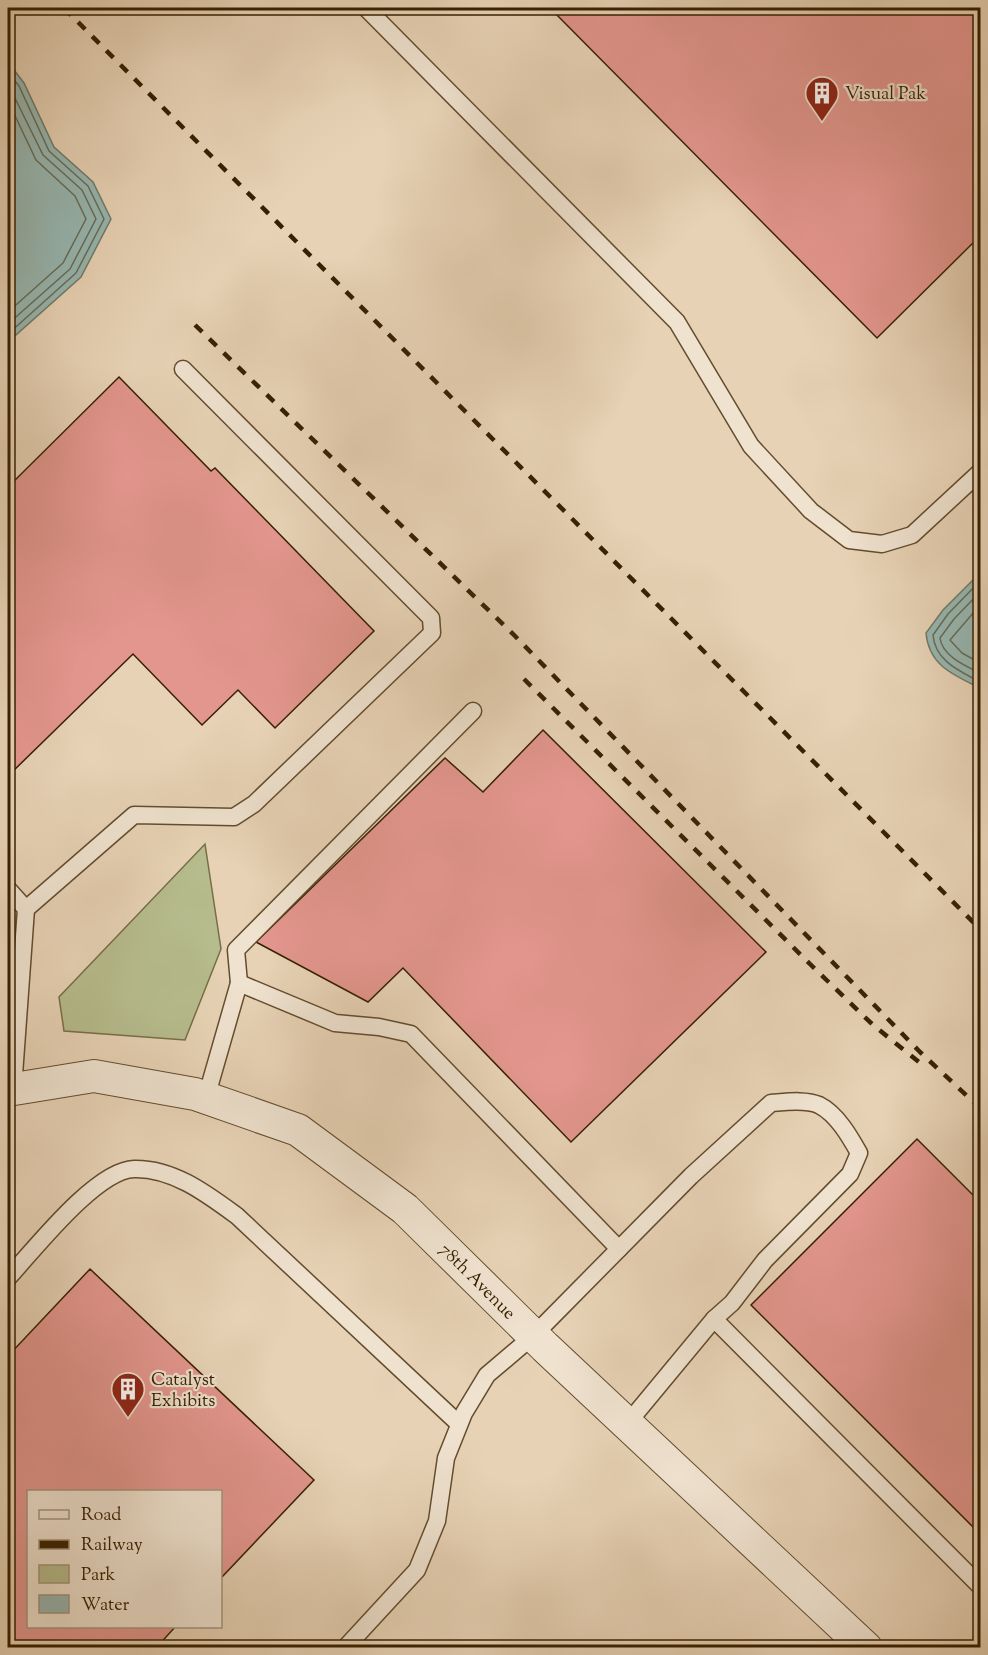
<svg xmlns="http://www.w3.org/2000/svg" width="988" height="1655" viewBox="0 0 988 1655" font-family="'Sorts Mill Goudy',serif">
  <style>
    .green { fill: #b6bc8d; stroke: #766e46; stroke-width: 1.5 }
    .water { fill: #97b7b1; stroke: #717b6a; stroke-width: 1.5 }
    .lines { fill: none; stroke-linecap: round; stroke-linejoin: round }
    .shore { stroke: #676c58; stroke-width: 1.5 }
    .building { fill: #e3968e; stroke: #372000; stroke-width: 1.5 }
    .service-casing { stroke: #634c2d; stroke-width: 19 }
    .minor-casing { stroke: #634c2d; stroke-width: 34 }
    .service { stroke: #efe2cf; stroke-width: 16 }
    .minor { stroke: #efe2cf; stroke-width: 32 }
    .rail { stroke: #372000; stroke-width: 4.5; stroke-dasharray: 10 10; stroke-linecap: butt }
    .labels { text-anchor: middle; stroke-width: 4.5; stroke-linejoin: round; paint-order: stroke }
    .poi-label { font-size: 18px; fill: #372000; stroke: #efe2cf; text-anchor: start }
    .street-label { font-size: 18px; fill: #372000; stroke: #efe2cf }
  </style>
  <rect width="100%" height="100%" fill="#e7d2b5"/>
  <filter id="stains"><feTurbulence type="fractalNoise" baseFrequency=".00333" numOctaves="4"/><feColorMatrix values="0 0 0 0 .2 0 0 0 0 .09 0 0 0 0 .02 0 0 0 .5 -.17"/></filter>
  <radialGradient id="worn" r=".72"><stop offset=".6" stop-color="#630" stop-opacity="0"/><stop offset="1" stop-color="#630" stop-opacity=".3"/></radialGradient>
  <polygon class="green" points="205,844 221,949 185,1040 64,1031 59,997"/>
  <g class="water">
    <polygon points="8,62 24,83 54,147 93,182 111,219 81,277 8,342"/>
    <path d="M980,573v115c-26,-13 -51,-22 -54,-55l17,-23z"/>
  </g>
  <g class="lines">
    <g class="shore">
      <polyline points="8,72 19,86 49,151 88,186 104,219 76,273 8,334"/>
      <polyline points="8,84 43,155 82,190 96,219 70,269 8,324"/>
      <polyline points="8,101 36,160 75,196 86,219 63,263 8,312"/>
      <path d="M980,581l-32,33 -15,21c2,26 27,36 47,47"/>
      <path d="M980,592l-26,27 -14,19c2,18 26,28 40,35"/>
      <polyline points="980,605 950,640 962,653 980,663"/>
    </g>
  </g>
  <g class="building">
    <polygon points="550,8 980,8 980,236 877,338"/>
    <polygon points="119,377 211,471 215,468 374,631 275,728 238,690 202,725 133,654 8,776 8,487"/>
    <polygon points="543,730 766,952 571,1142 403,968 368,1002 256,942 445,758 483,792"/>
    <polygon points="917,1139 980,1202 980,1534 751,1305"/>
    <polygon points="90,1269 314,1480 220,1579 220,1492 28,1492 28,1626 176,1626 156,1648 8,1648 8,1356"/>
  </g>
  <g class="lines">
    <defs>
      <g id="service">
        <polyline points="366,8 677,322 751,446 811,511 849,540 882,544 912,535 980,472"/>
        <polyline points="8,889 26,909 13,1089"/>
        <polyline points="26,909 134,815 234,817 254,804 432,633 431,618 183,369"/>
        <polyline points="239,983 236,950 473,711"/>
        <polyline points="206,1098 239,983 335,1023 379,1027 411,1034 619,1249"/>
        <path d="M8,1278c26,-28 88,-108 126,-109 39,-1 73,25 103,47l222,208"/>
        <polyline points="627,1424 714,1319 980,1586"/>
        <path d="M345,1648l72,-78 20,-49 9,-63 18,-45 23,-38 46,-39 158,-160 80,-73c14,-1 35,-4 48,2 18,9 31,32 40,48l-9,21 -85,86 -33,43 -18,16"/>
      </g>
      <polyline id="minor" points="8,1090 94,1076 195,1094 298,1130 405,1209 545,1347 866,1648"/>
    </defs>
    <use href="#service" class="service-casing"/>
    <use href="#minor" class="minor-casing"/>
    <use href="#service" class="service"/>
    <use href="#minor" class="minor"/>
    <g class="rail">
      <polyline points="64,8 980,929"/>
      <polyline points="195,325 514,635 920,1052 980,1108"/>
      <polyline points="524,679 810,964 873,1025 924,1066"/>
      <polyline points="974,1132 980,1139"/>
    </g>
  </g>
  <defs>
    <symbol id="building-pin" viewBox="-11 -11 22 30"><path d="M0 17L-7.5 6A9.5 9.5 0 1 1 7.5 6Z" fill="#8f2418" stroke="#efe2cf"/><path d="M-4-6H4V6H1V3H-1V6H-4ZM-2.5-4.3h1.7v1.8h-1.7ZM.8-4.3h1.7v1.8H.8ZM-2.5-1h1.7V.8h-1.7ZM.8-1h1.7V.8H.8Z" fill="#fff"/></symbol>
  </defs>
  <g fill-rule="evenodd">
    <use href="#building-pin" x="803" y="74" width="38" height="52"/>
    <use href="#building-pin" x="109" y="1370" width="38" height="52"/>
  </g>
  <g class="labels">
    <g class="poi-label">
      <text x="845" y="99">Visual Pak</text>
      <text x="151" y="1385">Catalyst<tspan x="151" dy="21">Exhibits</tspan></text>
    </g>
    <g class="street-label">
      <text transform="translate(478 1281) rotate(45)" y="6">78th Avenue</text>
    </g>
  </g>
  <rect width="988" height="1655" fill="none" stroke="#e7d2b5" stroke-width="30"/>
  <rect x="9" y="9" width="970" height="1637" fill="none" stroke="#372000" stroke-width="3"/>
  <rect x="15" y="15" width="958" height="1625" fill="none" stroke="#372000" stroke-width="1.5"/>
  <rect x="27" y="1490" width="195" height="138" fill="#efe2cf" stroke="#a5947c" stroke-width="1.5"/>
  <rect x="39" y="1510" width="30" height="9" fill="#efe2cf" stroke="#a5947c" stroke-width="1.5"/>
  <text x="81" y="1520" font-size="18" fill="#372000">Road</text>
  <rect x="39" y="1540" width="30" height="9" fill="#372000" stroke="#a5947c" stroke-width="1.5"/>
  <text x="81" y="1550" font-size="18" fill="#372000">Railway</text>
  <rect x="39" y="1565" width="30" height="18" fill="#b6bc8d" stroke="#a5947c" stroke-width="1.5"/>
  <text x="81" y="1580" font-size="18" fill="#372000">Park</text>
  <rect x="39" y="1595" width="30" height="18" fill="#97b7b1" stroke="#a5947c" stroke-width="1.5"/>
  <text x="81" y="1610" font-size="18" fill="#372000">Water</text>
  <rect width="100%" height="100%" filter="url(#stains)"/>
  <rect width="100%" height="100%" fill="url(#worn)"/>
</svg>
